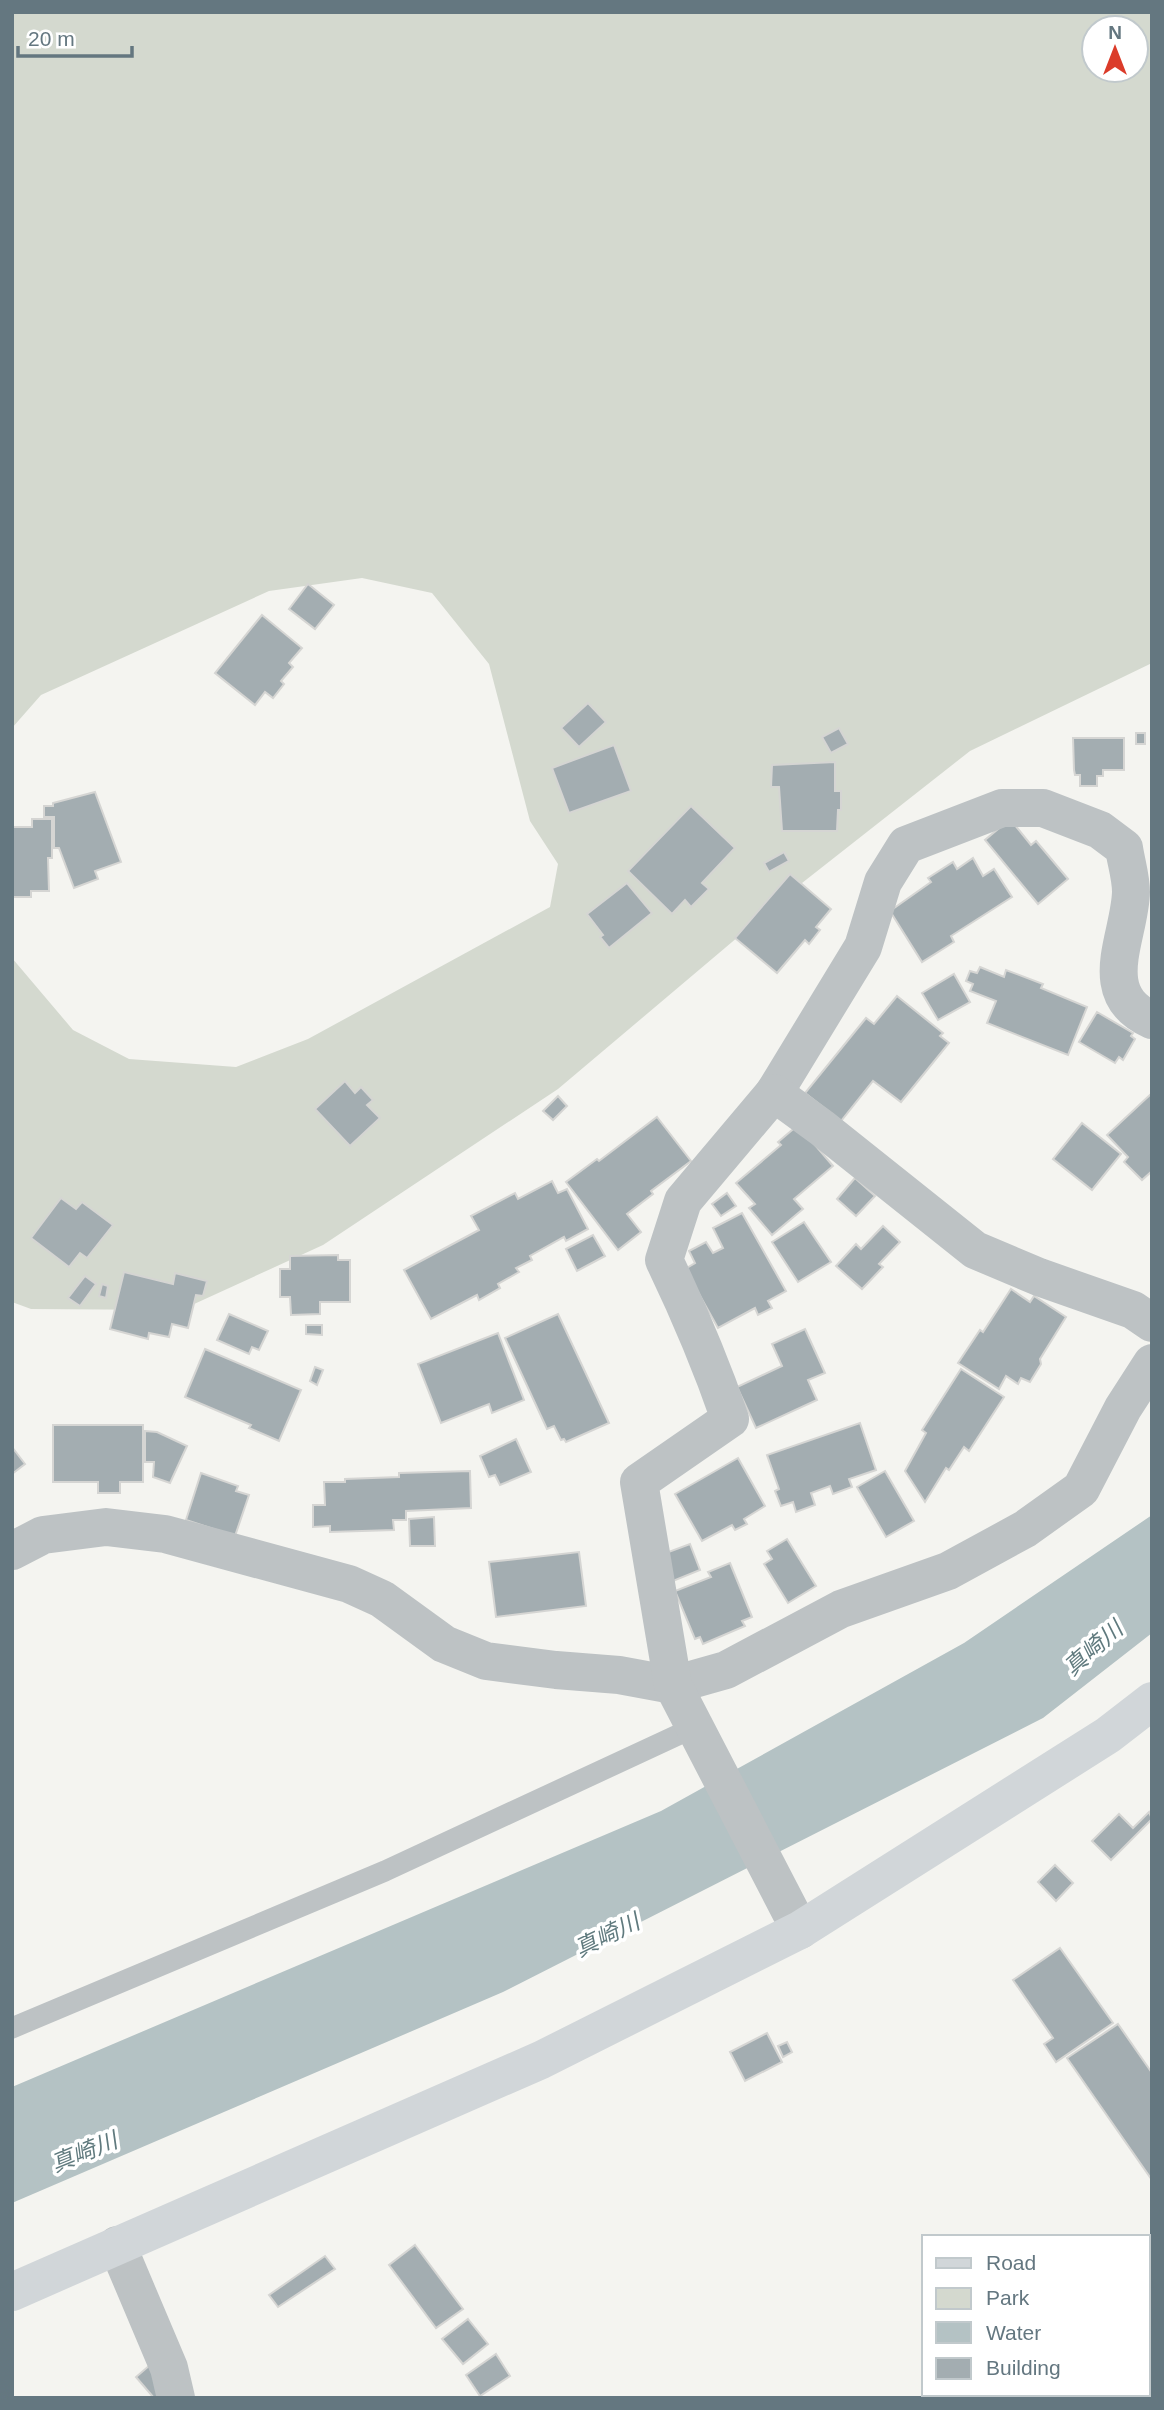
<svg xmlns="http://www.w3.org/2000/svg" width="1164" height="2410" viewBox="0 0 1164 2410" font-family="Helvetica,'Noto Sans JP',sans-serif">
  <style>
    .green { fill: #d4d9cf; fill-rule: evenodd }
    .water { fill: #b4c2c4 }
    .building { fill: #a3adb1; stroke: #d5d5d3; stroke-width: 2 }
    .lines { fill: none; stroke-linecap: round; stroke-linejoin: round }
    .lane { stroke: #bdc2c4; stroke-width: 21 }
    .street { stroke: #bdc2c4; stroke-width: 38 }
    .secondary { stroke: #d1d6d9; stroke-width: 38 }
    .labels { text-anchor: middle; stroke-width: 7; stroke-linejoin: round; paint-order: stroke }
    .water-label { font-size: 23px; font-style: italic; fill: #607a7e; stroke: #fff }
  </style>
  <rect width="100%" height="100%" fill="#f4f4f0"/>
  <path class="green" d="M12,12h1140v651l-182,88 -168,132 -244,206 -235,156 -142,65 -150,-1 -19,-7v-344l61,72 56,29 107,8 72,-28 242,-132 8,-43 -28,-43 -41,-157 -57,-71 -70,-15 -93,13 -228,104 -29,33zM1094,28h42v42h-42z"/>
  <polygon class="water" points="1152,1515 1152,1633 1043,1718 503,1992 12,2203 12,2087 661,1811 964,1643"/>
  <g class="building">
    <polygon points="308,584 334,605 315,629 289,609"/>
    <polygon points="262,615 302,648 289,663 293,667 281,681 284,684 273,698 265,692 255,705 215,673"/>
    <polygon points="588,703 606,722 579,747 561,728"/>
    <polygon points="839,728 848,744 831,753 822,737"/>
    <rect x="1136" y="733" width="9" height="11"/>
    <polygon points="1073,738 1124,738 1124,770 1103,770 1103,776 1097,776 1097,786 1080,786 1080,775 1075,775 1074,770"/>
    <polygon points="614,745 631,791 569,813 552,768"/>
    <polygon points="835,762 835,791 841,791 841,810 838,810 837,831 782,831 779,787 771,787 772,765"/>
    <polygon points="95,792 121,862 95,871 98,879 74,888 59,848 54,848 54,817 44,817 44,806 53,806 53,803"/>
    <polygon points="691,806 735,848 702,883 709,889 691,907 685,900 672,914 628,871"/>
    <polygon points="32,819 52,819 52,858 48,858 49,891 31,891 31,897 12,897 12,827 32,827"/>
    <polygon points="1010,819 1031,845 1036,841 1068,879 1038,904 985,840"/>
    <polygon points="784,852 789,861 769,872 764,863"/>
    <polygon points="973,858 983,876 994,869 1012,897 951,936 954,942 922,962 890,911 931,882 928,878 953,862 957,869"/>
    <polygon points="790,874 831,909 816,927 820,930 809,944 805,940 777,973 735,938"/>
    <polygon points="627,883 652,913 609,948 600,937 603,935 587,914"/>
    <polygon points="980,967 1004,977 1006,970 1043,984 1041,988 1087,1007 1068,1055 987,1023 996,1001 970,991 973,984 966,981 970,971 977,973"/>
    <polygon points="954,974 970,1002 938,1020 922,993"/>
    <polygon points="897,996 943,1033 940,1036 949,1043 901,1102 873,1081 841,1121 805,1093 866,1018 874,1024"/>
    <polygon points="1097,1012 1133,1033 1131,1036 1135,1039 1123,1060 1119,1057 1115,1063 1079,1042"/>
    <polygon points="345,1081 355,1093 361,1087 373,1100 367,1105 380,1118 350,1146 315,1109"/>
    <polygon points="1152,1093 1152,1171 1142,1180 1124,1162 1128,1157 1107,1135"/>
    <polygon points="558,1096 567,1106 553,1120 543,1111"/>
    <polygon points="657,1117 691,1161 651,1191 653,1194 627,1214 641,1232 618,1250 566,1182 597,1159 599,1161"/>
    <polygon points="1082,1123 1121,1154 1092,1190 1053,1159"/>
    <polygon points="798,1125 833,1166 794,1199 803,1209 772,1235 749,1208 755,1204 736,1183 781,1145 778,1142"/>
    <polygon points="855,1178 875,1196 856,1216 837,1199"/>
    <polygon points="552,1181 558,1193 567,1189 588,1229 566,1241 564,1237 530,1256 532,1260 516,1268 519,1272 498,1284 500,1288 479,1300 477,1295 431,1319 404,1270 479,1230 471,1216 515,1193 518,1199"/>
    <polygon points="727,1193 736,1206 721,1216 712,1204"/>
    <polygon points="61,1198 76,1209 82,1202 113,1225 87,1258 80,1253 69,1267 31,1238"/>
    <polygon points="742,1213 786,1291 768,1301 772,1308 758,1315 755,1308 718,1328 685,1269 695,1263 689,1251 706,1242 713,1253 723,1248 713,1228"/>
    <polygon points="804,1222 831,1262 798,1282 772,1242"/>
    <polygon points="883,1226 900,1242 879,1264 883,1267 862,1289 836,1266 856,1244 861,1249"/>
    <polygon points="593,1235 605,1256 577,1271 566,1249"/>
    <polygon points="338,1255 338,1260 350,1260 350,1302 320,1302 320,1314 291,1315 290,1297 280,1297 280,1269 290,1269 290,1256"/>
    <polygon points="124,1272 173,1284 175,1273 207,1281 203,1296 196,1295 188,1328 172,1324 169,1337 149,1333 148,1339 110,1329"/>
    <polygon points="85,1276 96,1284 80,1306 68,1298"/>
    <polygon points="102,1284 108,1286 106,1298 99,1296"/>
    <polygon points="1011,1289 1030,1302 1034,1296 1066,1317 1040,1359 1041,1364 1030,1382 1021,1378 1018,1384 1006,1376 999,1389 958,1363 980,1330 983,1332"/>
    <polygon points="229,1314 268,1331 259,1350 252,1347 249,1354 217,1340"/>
    <polygon points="558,1314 609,1423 566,1442 564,1439 561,1440 554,1426 547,1429 505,1338"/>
    <polygon points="306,1325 322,1325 322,1335 306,1334"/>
    <polygon points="805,1329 825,1373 808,1380 817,1400 756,1428 737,1387 782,1366 772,1344"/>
    <polygon points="498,1333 524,1400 492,1413 489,1404 441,1423 418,1364"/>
    <polygon points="205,1349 301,1390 279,1441 249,1428 251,1425 185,1397"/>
    <polygon points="315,1367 323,1370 317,1385 310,1381"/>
    <polygon points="961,1369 1004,1397 969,1451 964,1447 949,1470 946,1468 925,1502 905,1471 926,1433 922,1430"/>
    <polygon points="860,1423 876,1470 849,1479 852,1487 833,1494 830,1486 811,1493 815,1505 796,1512 793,1502 781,1506 775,1491 779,1489 767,1455"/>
    <polygon points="53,1425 143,1425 143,1482 120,1482 120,1493 98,1493 98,1482 53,1482"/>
    <polygon points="145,1431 157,1432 187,1446 170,1483 153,1477 154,1462 145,1462"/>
    <polygon points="516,1439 531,1472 500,1485 495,1475 489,1477 480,1456"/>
    <polygon points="12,1447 25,1464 12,1474"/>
    <polygon points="738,1458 765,1506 744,1519 747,1524 735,1530 732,1525 702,1541 675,1494"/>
    <polygon points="470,1471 471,1508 406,1511 406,1520 393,1520 394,1530 330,1532 330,1526 313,1527 313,1505 325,1505 324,1482 345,1482 345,1479 399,1477 399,1473"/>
    <polygon points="885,1471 914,1521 886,1537 857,1487"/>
    <polygon points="201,1473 238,1486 236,1491 249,1495 235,1536 186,1520"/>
    <polygon points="434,1517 435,1546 410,1546 409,1519"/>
    <polygon points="787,1539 816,1586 788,1603 764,1564 772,1559 767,1551"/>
    <polygon points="690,1544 700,1570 673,1581 663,1554"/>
    <polygon points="579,1552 586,1606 496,1617 489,1562"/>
    <polygon points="730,1563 752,1617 742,1621 745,1626 703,1644 700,1637 695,1639 675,1591 711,1577 708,1572"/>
    <polygon points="1149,1812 1152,1819 1111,1860 1092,1841 1119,1814 1133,1828"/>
    <polygon points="1055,1865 1073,1883 1056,1901 1038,1882"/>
    <polygon points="1060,1948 1113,2023 1056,2062 1044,2044 1053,2038 1013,1980"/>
    <polygon points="1118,2024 1152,2073 1152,2180 1067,2058"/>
    <polygon points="767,2033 782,2062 745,2081 730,2052"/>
    <polygon points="787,2042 792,2052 783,2057 778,2046"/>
    <polygon points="415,2245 463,2309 436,2328 389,2265"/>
    <polygon points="325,2256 335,2269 278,2307 269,2295"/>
    <polygon points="468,2319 488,2344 463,2364 442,2339"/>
    <polygon points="496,2354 510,2376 480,2396 466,2375"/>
    <polygon points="150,2365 167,2398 154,2398 136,2377"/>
  </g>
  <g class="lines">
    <polyline class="lane" points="12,2028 385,1871 695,1727"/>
    <g class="street">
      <path d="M774,1093l89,-146 20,-65 23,-37 96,-37h41l57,22 24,18c2,14 7,29 7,44 -1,45 -38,102 21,128"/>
      <polyline points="12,1551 43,1535 106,1527 165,1534 349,1584 382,1599 444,1644 486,1661 556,1670 619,1675 673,1685 726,1670 841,1609 948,1571 1025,1529 1081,1489 1123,1408 1152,1363"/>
      <path d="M800,1930l-127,-245 -34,-203 91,-63c-19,-55 -41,-107 -66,-159l19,-59 91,-108 48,35 153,122 64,27 94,33 19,13"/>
      <polyline points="117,2245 169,2368 176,2398"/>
    </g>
    <polyline class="secondary" points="12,2292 541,2060 800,1930 1108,1735 1152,1701"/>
  </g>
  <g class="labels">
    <g class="water-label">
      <text transform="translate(1093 1648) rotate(-41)" y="8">真崎川</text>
      <text transform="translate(607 1935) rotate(-26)" y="8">真崎川</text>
      <text transform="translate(84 2152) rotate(-22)" y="8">真崎川</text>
    </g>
  </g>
  <rect width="1164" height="2410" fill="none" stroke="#647780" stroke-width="28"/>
  <rect x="922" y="2235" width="228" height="161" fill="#ffffff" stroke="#c1c9cc" stroke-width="2"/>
  <rect x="936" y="2258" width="35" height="10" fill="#d1d6d9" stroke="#c1c9cc" stroke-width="2"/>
  <text x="986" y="2270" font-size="21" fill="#647780">Road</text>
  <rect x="936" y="2288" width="35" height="21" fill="#d4d9cf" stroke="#c1c9cc" stroke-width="2"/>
  <text x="986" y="2305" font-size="21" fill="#647780">Park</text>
  <rect x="936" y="2322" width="35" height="21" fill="#b4c2c4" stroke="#c1c9cc" stroke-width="2"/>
  <text x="986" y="2340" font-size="21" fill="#647780">Water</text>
  <rect x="936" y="2358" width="35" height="21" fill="#a3adb1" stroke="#c1c9cc" stroke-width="2"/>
  <text x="986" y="2375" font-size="21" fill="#647780">Building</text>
  <g transform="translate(1115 49)"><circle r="33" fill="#ffffff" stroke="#c1c9cc" stroke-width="2"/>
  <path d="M0-5L12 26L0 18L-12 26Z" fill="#db3b29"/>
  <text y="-10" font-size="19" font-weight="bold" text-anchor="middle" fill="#647780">N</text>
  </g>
  <path d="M18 46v10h114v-10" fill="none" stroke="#647780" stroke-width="3.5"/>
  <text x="28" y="46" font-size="21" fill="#647780" stroke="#ffffff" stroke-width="5" paint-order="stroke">20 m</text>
</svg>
